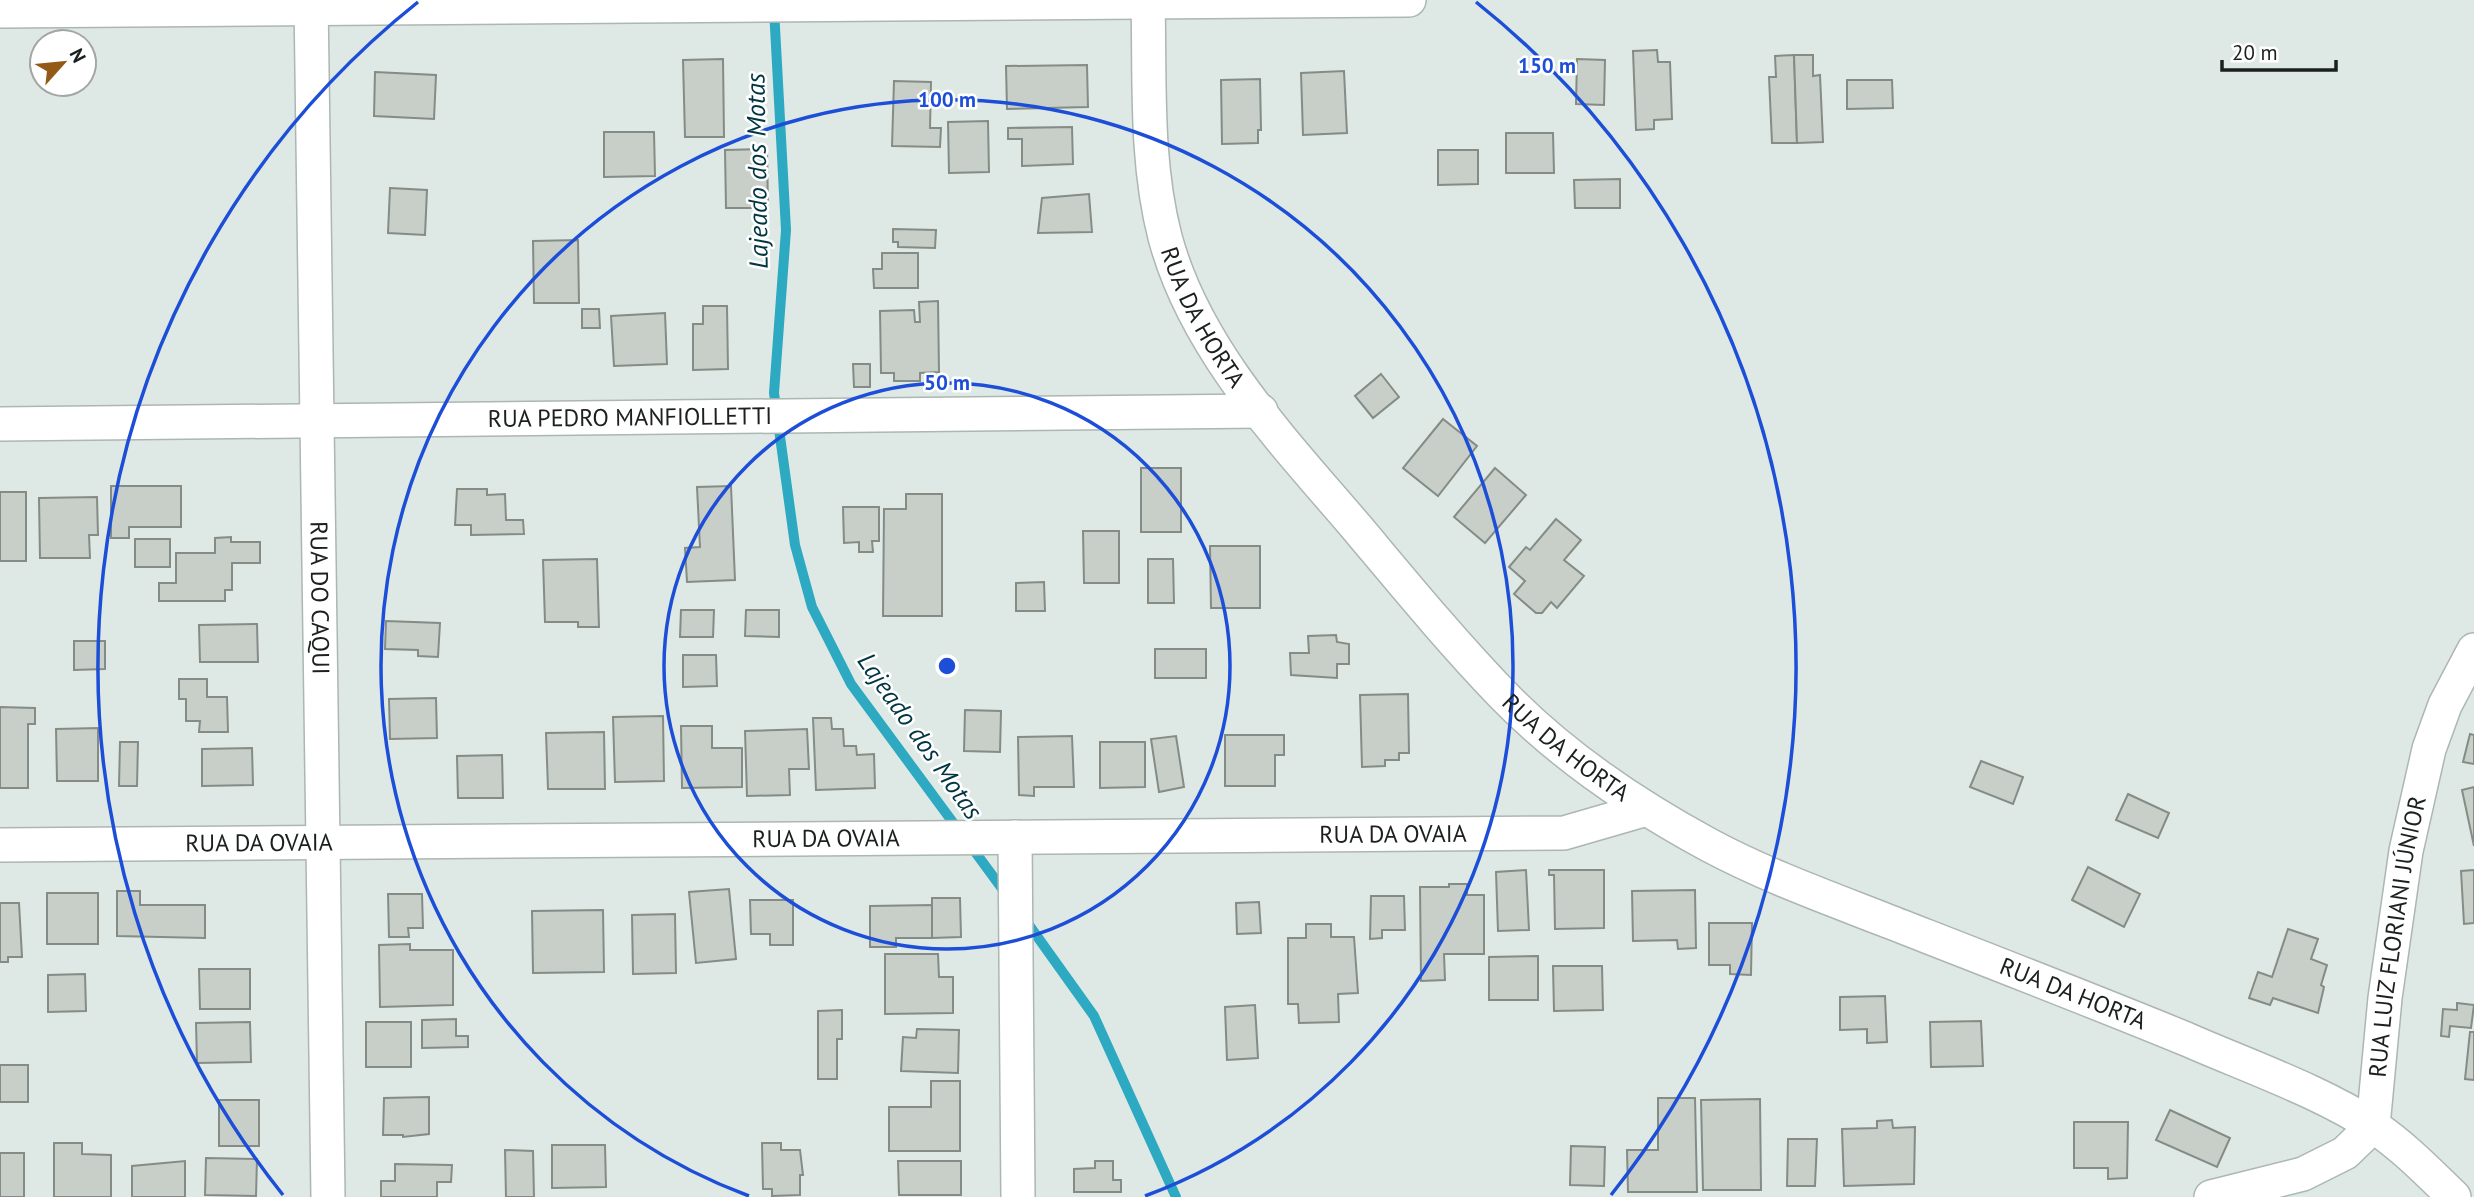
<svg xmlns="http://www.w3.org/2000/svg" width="2474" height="1197" viewBox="0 0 2474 1197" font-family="'PT Sans',sans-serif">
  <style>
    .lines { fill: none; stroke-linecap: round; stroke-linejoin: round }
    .stream { stroke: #2da9c2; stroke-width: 10 }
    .building { fill: #c7cfc8; stroke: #848c85; stroke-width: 2 }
    .minor-casing { stroke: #acb6b3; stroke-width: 36 }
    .minor { stroke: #fff; stroke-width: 33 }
    .ring { fill: none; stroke: #1d4ed8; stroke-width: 3.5 }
    .labels { text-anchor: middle; stroke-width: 5; stroke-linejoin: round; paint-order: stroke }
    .street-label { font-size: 24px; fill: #1b1f1e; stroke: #fff }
    .water-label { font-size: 26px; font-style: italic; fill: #003641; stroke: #fff }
    .centre { fill: #1d4ed8; stroke: #fff; stroke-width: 3.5 }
    .ring-label { font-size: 21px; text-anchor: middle; font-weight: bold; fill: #1d4ed8; stroke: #fff; stroke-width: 5; stroke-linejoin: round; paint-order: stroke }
  </style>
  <rect width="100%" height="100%" fill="#dee9e5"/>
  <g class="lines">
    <g class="stream">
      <polyline points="774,9 786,230 774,393 795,545 812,607 851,684 960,832"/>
      <polyline points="970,845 1006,894"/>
      <polyline points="1024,918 1094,1016 1176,1197"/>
    </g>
  </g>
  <g class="building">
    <polygon points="1657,50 1658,62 1670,62 1672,119 1654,120 1654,129 1636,130 1633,51"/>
    <polygon points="1794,55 1797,143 1772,143 1769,77 1776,77 1775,56"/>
    <polygon points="1794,55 1813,55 1813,76 1820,75 1823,142 1797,143"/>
    <polygon points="723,59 724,137 685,137 683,60"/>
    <polygon points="1577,59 1605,60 1604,105 1576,104"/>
    <polygon points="1087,65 1088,107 1007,109 1006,66"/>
    <polygon points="1344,71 1347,133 1303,135 1301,73"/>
    <polygon points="375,72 436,75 434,119 374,116"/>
    <polygon points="1260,79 1261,130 1258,130 1258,143 1222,144 1221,80"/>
    <polygon points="1847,80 1892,80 1893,108 1847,109"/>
    <polygon points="894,81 931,82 930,128 941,128 940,147 892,146"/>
    <polygon points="988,121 989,172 949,173 948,122"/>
    <polygon points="1072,127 1073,164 1022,166 1022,139 1008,139 1008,128"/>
    <polygon points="604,132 654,132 655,176 604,177"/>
    <polygon points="1506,133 1553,133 1554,173 1506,173"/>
    <polygon points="767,149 768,208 726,208 725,150"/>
    <polygon points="1438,150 1478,150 1478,184 1438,185"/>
    <polygon points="1620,179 1620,208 1575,208 1574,180"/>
    <polygon points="390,188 427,190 425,235 388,233"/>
    <polygon points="1089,194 1092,232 1038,233 1042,198"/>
    <polygon points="893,229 936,230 935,248 898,247 898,242 893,242"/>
    <polygon points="578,240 579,303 534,303 533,241"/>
    <polygon points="882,253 918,253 918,288 874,288 873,269 882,269"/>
    <polygon points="938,301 939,372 920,373 920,381 894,381 894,373 881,373 880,311 914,310 915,322 920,322 919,302"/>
    <polygon points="703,306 727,306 728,369 693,370 693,324 703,324"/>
    <polygon points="582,309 599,309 600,328 582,328"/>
    <polygon points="665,313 667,364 614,366 611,316"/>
    <polygon points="853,364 870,364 870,387 854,387"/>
    <polygon points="1381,374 1399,397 1373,418 1355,396"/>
    <polygon points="1443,419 1477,446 1438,496 1403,468"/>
    <rect x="1141" y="468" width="40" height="64"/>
    <polygon points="1495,468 1526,495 1485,543 1454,517"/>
    <polygon points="111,486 181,486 181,527 129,527 129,538 111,538"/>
    <polygon points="731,486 735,580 687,582 685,548 700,547 697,487"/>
    <polygon points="457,489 487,489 487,495 505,494 506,520 523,520 524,534 471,535 471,525 455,525"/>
    <rect x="0" y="492" width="26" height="69"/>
    <polygon points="906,494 942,494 942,616 883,616 884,509 906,509"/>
    <polygon points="97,497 98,535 89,535 90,558 40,558 39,498"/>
    <polygon points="843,507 879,507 879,541 872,541 873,552 859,552 859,542 844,543"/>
    <polygon points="1556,519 1581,540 1564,560 1584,576 1557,608 1551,602 1542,613 1536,613 1514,594 1525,581 1509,567 1526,547 1530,550"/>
    <polygon points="1083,531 1119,531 1119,583 1084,583"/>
    <polygon points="231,537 231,542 260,542 260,563 232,563 232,590 225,590 225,601 159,601 159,583 176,583 176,553 215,553 215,538"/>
    <rect x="135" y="539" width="35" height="28"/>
    <polygon points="1210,546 1260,546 1260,608 1211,608"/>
    <polygon points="597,559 599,627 578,627 578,622 545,622 543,560"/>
    <polygon points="1148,559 1173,559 1174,603 1148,603"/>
    <polygon points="1044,582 1045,611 1016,611 1016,583"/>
    <polygon points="681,610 714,610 713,637 680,637"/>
    <polygon points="746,610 779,610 779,637 745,636"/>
    <polygon points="386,621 440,623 438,657 418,656 418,650 385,649"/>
    <polygon points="257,624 258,662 200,662 199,625"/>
    <polygon points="1336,635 1337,642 1349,644 1349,664 1337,664 1337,678 1291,675 1290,653 1309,653 1308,636"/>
    <polygon points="74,641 105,641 105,669 74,670"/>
    <rect x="1155" y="649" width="51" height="29"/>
    <polygon points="683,655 716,655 717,686 683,687"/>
    <polygon points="179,679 207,679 207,697 227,697 228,732 199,732 200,721 186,721 186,699 179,699"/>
    <polygon points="1408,694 1409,753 1399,753 1399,760 1385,760 1385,766 1362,767 1360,695"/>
    <polygon points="436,698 437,738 390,739 389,699"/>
    <polygon points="0,707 35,708 35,724 28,724 28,788 0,788"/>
    <polygon points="965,710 1001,711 1000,752 964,751"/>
    <polygon points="663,716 664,781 615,782 613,717"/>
    <polygon points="813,718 831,718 832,729 843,729 844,746 856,746 857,755 874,754 875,788 816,790"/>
    <polygon points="681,726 712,726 712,748 742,748 742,787 682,788"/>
    <polygon points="98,728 98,781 57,781 56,729"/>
    <polygon points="807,729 809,769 789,769 790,795 747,796 745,731"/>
    <polygon points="604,732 605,789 548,789 546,733"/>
    <polygon points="2470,734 2474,735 2474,764 2463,762"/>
    <polygon points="1225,735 1284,735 1284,755 1275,755 1275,786 1225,786"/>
    <polygon points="1072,736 1074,787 1034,787 1034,796 1019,795 1018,737"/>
    <polygon points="1176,736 1184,787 1159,792 1151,739"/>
    <polygon points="120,742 138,742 137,786 119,786"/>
    <polygon points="1100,742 1145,742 1145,787 1100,788"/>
    <polygon points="252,748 253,785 202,786 202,749"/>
    <polygon points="502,755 503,798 458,798 457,756"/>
    <polygon points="1981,761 2023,777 2013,804 1970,787"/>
    <polygon points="2474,787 2474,846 2462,790"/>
    <polygon points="2128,794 2169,813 2158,838 2116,820"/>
    <polygon points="2088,867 2140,894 2124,927 2072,900"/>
    <polygon points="1526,870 1529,930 1498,931 1496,872"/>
    <polygon points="1549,870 1604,870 1604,928 1555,929 1554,875 1549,875"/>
    <polygon points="2474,870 2474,923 2464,924 2461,871"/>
    <polygon points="1449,884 1467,884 1467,895 1484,895 1484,954 1444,954 1445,980 1421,981 1420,887 1449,887"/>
    <polygon points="729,889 736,959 696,963 689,892"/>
    <polygon points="1695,890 1696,948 1678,949 1677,940 1633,941 1632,891"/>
    <polygon points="117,891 140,891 140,905 205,905 205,938 117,936"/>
    <rect x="47" y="893" width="51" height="51"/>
    <polygon points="388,894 422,894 423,928 408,928 409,937 389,937"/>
    <polygon points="1371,896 1404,896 1405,930 1382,930 1382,938 1370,939"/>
    <polygon points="932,898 960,898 961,937 932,938"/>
    <polygon points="750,900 793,900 793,945 770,945 770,934 751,934"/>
    <polygon points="1259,902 1261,933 1237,934 1236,903"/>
    <polygon points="0,903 19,903 22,957 8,957 8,962 0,962"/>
    <polygon points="932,905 932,938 896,938 896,947 870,947 870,906"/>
    <polygon points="603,910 604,972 533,973 532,911"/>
    <polygon points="675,914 676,973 633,974 632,915"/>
    <polygon points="1709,923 1752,923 1751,975 1730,974 1730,965 1709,965"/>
    <polygon points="1306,924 1331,924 1331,937 1354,937 1358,993 1338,994 1339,1022 1299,1023 1298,1004 1288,1004 1288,938 1306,938"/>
    <polygon points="2288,929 2318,939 2311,959 2327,965 2321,985 2324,987 2318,1013 2273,998 2270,1005 2249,998 2258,972 2272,977"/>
    <polygon points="410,944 410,950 453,950 453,1005 380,1007 379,945"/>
    <polygon points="885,954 938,954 939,977 953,977 953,1013 885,1014"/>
    <polygon points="1538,956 1538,1000 1489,1000 1489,957"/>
    <polygon points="1553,966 1602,966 1603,1010 1554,1011"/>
    <polygon points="199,969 250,969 250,1009 200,1009"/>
    <polygon points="85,974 86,1011 48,1012 48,975"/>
    <polygon points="1885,996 1887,1042 1867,1043 1867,1029 1840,1030 1840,997"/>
    <polygon points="2457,1003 2474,1005 2471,1028 2450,1026 2449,1037 2441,1036 2443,1009 2457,1010"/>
    <polygon points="1255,1005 1258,1058 1227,1060 1225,1007"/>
    <polygon points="842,1010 842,1039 837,1039 837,1079 818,1079 818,1011"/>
    <polygon points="456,1019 456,1036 468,1036 468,1047 422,1048 422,1020"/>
    <polygon points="1981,1021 1983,1066 1931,1067 1930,1022"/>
    <polygon points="250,1022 251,1062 197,1063 196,1023"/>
    <rect x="366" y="1022" width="45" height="45"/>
    <polygon points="917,1029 959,1030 958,1073 901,1071 903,1037 916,1038"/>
    <polygon points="2470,1032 2474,1032 2474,1080 2465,1079"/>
    <rect x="0" y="1065" width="28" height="37"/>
    <polygon points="931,1081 960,1081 960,1151 889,1151 889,1107 931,1107"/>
    <polygon points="429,1097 429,1134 403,1137 403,1135 383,1135 384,1098"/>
    <polygon points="1658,1098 1695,1098 1697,1192 1628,1192 1627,1150 1658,1150"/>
    <polygon points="1760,1099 1761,1190 1703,1190 1701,1100"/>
    <rect x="219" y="1100" width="40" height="46"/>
    <polygon points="2170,1110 2230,1138 2217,1167 2156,1140"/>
    <polygon points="1892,1120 1893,1128 1915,1127 1914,1184 1844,1186 1842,1129 1877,1128 1877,1121"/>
    <polygon points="2074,1122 2128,1122 2127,1178 2108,1179 2108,1168 2074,1168"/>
    <polygon points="1788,1139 1817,1139 1815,1186 1787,1186"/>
    <polygon points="54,1143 82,1143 82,1154 111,1155 111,1197 54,1197"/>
    <polygon points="762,1143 781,1143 781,1150 800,1150 803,1175 800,1175 800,1195 772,1196 772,1189 763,1189"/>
    <polygon points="552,1145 605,1145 606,1187 552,1188"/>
    <polygon points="1571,1146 1605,1147 1604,1186 1570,1185"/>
    <polygon points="505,1150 533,1151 534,1197 506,1197"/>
    <rect x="0" y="1153" width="24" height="44"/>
    <polygon points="206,1158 257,1159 256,1196 205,1195"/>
    <polygon points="185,1161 185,1197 132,1197 132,1166"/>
    <polygon points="898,1161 961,1161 961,1195 899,1195"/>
    <polygon points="1095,1161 1113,1161 1113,1180 1121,1180 1121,1192 1074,1192 1074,1169 1095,1168"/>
    <polygon points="395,1164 452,1165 451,1182 437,1182 437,1197 381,1197 381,1181 395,1181"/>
  </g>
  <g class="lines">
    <defs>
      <g id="minor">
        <path id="s1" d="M311,0l17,1197"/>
        <path id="s2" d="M1148,0c2,79 -3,160 17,237 30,113 119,205 193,292 47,56 93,112 144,165 59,61 133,111 207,151 56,30 117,52 176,75 100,39 201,78 301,119 59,26 137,53 190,89 29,20 53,45 78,69"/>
        <polyline points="0,11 1409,0"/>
        <path id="s3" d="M0,424l1261,-13"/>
        <polyline points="1015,837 1018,1197"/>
        <path id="s4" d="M0,845l1564,-12 83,-24"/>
        <path id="s5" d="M2373,1126l12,-128 21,-147 23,-102 16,-44 29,-55"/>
        <polyline points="2211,1197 2303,1174 2345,1153 2373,1126"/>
      </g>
    </defs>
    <use href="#minor" class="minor-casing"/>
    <use href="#minor" class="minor"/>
  </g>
  <g class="ring">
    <circle cx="947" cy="666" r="283"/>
    <path d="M749 1196A566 566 0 1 1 1145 1196"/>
    <path d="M283 1195A849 849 0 0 1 418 2M1476 2A849 849 0 0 1 1611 1195"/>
  </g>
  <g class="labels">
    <g class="street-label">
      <text dy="8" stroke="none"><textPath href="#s2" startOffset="327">RUA DA HORTA</textPath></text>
      <text dy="8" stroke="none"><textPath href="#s3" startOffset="630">RUA PEDRO MANFIOLLETTI</textPath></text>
      <text dy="8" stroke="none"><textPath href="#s1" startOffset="598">RUA DO CAQUI</textPath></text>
      <text dy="8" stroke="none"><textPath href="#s2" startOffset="894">RUA DA HORTA</textPath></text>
      <text dy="8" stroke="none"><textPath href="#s4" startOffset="1393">RUA DA OVAIA</textPath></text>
      <text dy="8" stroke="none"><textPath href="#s4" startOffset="826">RUA DA OVAIA</textPath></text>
      <text dy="8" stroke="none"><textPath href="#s4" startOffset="259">RUA DA OVAIA</textPath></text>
      <text dy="8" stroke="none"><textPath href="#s5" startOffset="191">RUA LUIZ FLORIANI JÚNIOR</textPath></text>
      <text dy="8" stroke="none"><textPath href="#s2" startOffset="1461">RUA DA HORTA</textPath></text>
    </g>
    <g class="water-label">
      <text transform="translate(757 171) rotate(-91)" y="9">Lajeado dos Motas</text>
      <text transform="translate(920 736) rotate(55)" y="9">Lajeado dos Motas</text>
    </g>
  </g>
  <circle cx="947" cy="666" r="10" class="centre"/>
  <g class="ring-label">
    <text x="1547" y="73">150 m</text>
    <text x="947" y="107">100 m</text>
    <text x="947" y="390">50 m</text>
  </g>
  <g transform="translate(63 63) rotate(63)"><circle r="33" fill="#ffffff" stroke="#a4a5a5" stroke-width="2"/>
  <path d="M0-5L12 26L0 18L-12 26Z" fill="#935916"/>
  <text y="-10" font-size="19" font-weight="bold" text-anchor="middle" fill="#1b1f1e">N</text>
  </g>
  <path d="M2222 60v10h114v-10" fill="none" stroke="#1b1f1e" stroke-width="3.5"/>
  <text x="2232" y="60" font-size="21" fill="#1b1f1e" stroke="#ffffff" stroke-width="5" paint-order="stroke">20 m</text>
</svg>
